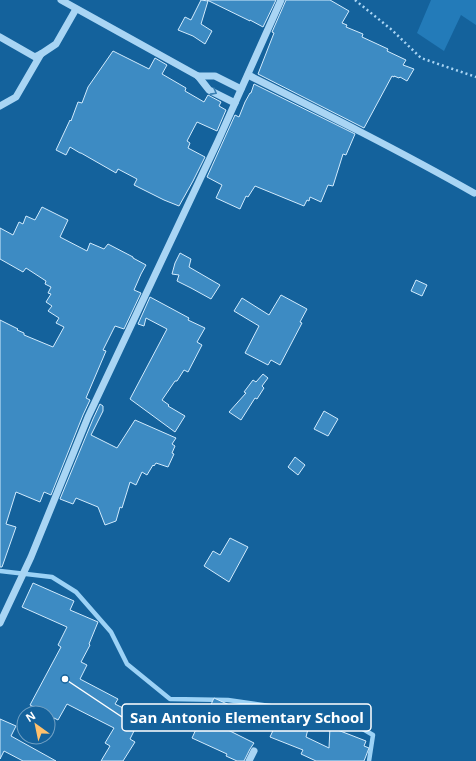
<svg xmlns="http://www.w3.org/2000/svg" width="476" height="761" viewBox="0 0 476 761" font-family="'Open Sans',sans-serif">
  <style>
    .green { fill: #237bb9 }
    .lines { fill: none; stroke-linecap: round; stroke-linejoin: round }
    .stream { stroke: #9cd2f6; stroke-width: 4.5 }
    .building { fill: #3d8bc3; stroke: #d2ebfd }
    .path { stroke: #a9d5f4; stroke-width: 2.5; stroke-dasharray: 2 3; stroke-linecap: butt }
    .minor { stroke: #a9d5f4; stroke-width: 7 }
    .oneway { stroke: #397fb2 }
    .leader { fill: none; stroke: #fff; stroke-width: 1.5 }
    .callout-dot { fill: #fff; stroke: #14629c; stroke-width: 1.5 }
    .callout { fill: #14629c; stroke: #fff; stroke-width: 1.5 }
    .callout-label { font-size: 15px; text-anchor: middle; font-weight: bold; fill: #fff }
  </style>
  <rect width="100%" height="100%" fill="#14629c"/>
  <polygon class="green" points="431,0 476,0 476,25 461,15 444,51 417,33"/>
  <g class="lines">
    <polyline class="stream" points="0,571 52,577 76,592 111,632 127,664 170,699 228,700 341,716 373,735 369,761"/>
  </g>
  <g class="building">
    <polygon points="201,0 208,1 201,24 212,31 205,44 193,36 178,30 185,17 191,20"/>
    <polygon points="207,0 276,0 263,27 250,20 250,21"/>
    <polygon points="286,0 330,0 349,11 342,23 347,25 346,27 363,34 362,37 388,49 387,51 406,60 403,65 414,69 407,81 400,77 399,78 394,76 394,77 392,76 364,128 258,74 274,33 272,32"/>
    <polygon points="113,51 149,69 155,58 167,65 162,74 186,88 185,91 204,102 208,95 221,102 219,106 226,110 217,131 197,122 187,141 190,143 188,148 205,157 193,181 179,206 164,200 134,185 137,179 118,169 116,173 81,153 80,153 70,147 66,155 56,150 70,120 71,121 78,102 82,103 88,87"/>
    <polygon points="254,84 355,134 346,155 343,154 333,186 328,185 321,202 310,197 309,201 307,200 304,206 255,186 248,197 246,196 240,209 216,198 222,185 207,177 235,115 239,117 245,102 250,93 251,93"/>
    <polygon points="42,207 68,220 60,237 87,251 90,243 104,249 108,244 133,257 133,258 146,265 141,274 134,290 141,293 124,329 115,326 103,350 106,351 86,398 90,400 83,415 51,495 44,492 40,502 16,492 6,524 16,527 2,567 0,567 0,320 18,329 17,330 24,333 24,335 53,347 64,327 56,323 59,318 48,311 52,306 46,302 51,294 48,293 51,287 45,284 46,281 26,268 23,272 0,259 0,228 13,235 19,222 23,224 26,216 35,220"/>
    <polygon points="180,253 191,259 189,267 220,285 211,299 191,288 177,281 179,275 172,274 175,263"/>
    <polygon points="416,280 427,285 422,296 411,291"/>
    <polygon points="281,295 307,309 300,322 302,323 280,365 271,360 268,365 245,353 259,326 234,311 242,298 269,315"/>
    <polygon points="150,297 189,318 188,320 205,328 197,342 202,345 188,372 184,370 177,381 175,381 162,400 169,405 168,406 185,416 175,432 130,399 167,329 146,318 144,326 138,324"/>
    <polygon points="263,374 268,378 262,386 264,388 257,399 255,398 241,420 229,412 246,393 244,392 253,380 256,382"/>
    <polygon points="100,404 103,406 103,411 91,435 117,448 135,420 176,438 172,444 175,446 172,453 174,454 168,467 156,463 154,466 153,465 147,475 142,472 136,485 130,482 122,508 120,507 116,521 105,525 98,507 76,498 73,504 60,499 93,419"/>
    <polygon points="324,411 338,419 328,436 314,429"/>
    <polygon points="295,457 305,465 298,475 288,467"/>
    <polygon points="230,538 248,547 229,582 204,566 213,551 220,555"/>
    <polygon points="33,583 74,601 70,610 98,622 89,644 90,645 81,662 87,665 80,679 118,699 115,704 141,717 130,739 135,742 123,761 101,761 110,746 105,743 114,728 67,704 58,720 48,715 48,713 45,713 30,705 61,647 58,645 67,627 22,607"/>
    <polygon points="214,698 236,708 228,730 254,743 250,749 244,761 237,761 226,756 227,754 192,738 205,710 208,711"/>
    <polygon points="0,719 16,726 11,736 56,761 23,761 4,751 0,759"/>
    <polygon points="288,722 308,729 306,737 329,748 330,727 366,741 364,746 369,748 364,761 316,761 301,754 303,750 270,737 276,724 286,728"/>
  </g>
  <g class="lines">
    <polyline class="path" points="355,0 392,30 421,58 476,77"/>
    <g class="minor">
      <polyline points="61,0 198,76 209,90 235,103"/>
      <polyline points="0,37 35,57 41,54 56,44 76,9"/>
      <path d="M248,75c76,38 152,76 226,118"/>
      <polyline points="198,76 215,76 241,89"/>
      <polyline points="0,106 16,97 41,54"/>
      <polyline points="0,623 31,557 88,417 218,141 281,0"/>
      <polyline points="249,761 254,751"/>
    </g>
  </g>
  <defs><path id="oneway-chevron" d="M-2-3.5L2.5 0L-2 3.5" fill="none" stroke-width="1.6" stroke-linecap="round" stroke-linejoin="round"/></defs>
  <use class="oneway" href="#oneway-chevron" transform="translate(214 92) rotate(29)"/>
  <path class="leader" d="M65 679L122 717"/>
  <circle class="callout-dot" cx="65" cy="679" r="4"/>
  <rect class="callout" x="122" y="704" width="249" height="27" rx="4"/>
  <g class="callout-label">
    <text x="247" y="723">San Antonio Elementary School</text>
  </g>
  <g transform="translate(36 725) rotate(327)"><circle r="19" fill="#14629c" stroke="#72a1c4"/>
  <path d="M0-3L7 15L0 10L-7 15Z" fill="#ffc16c"/>
  <text y="-6" font-size="11" font-weight="bold" text-anchor="middle" fill="#ffffff">N</text>
  </g>
</svg>
